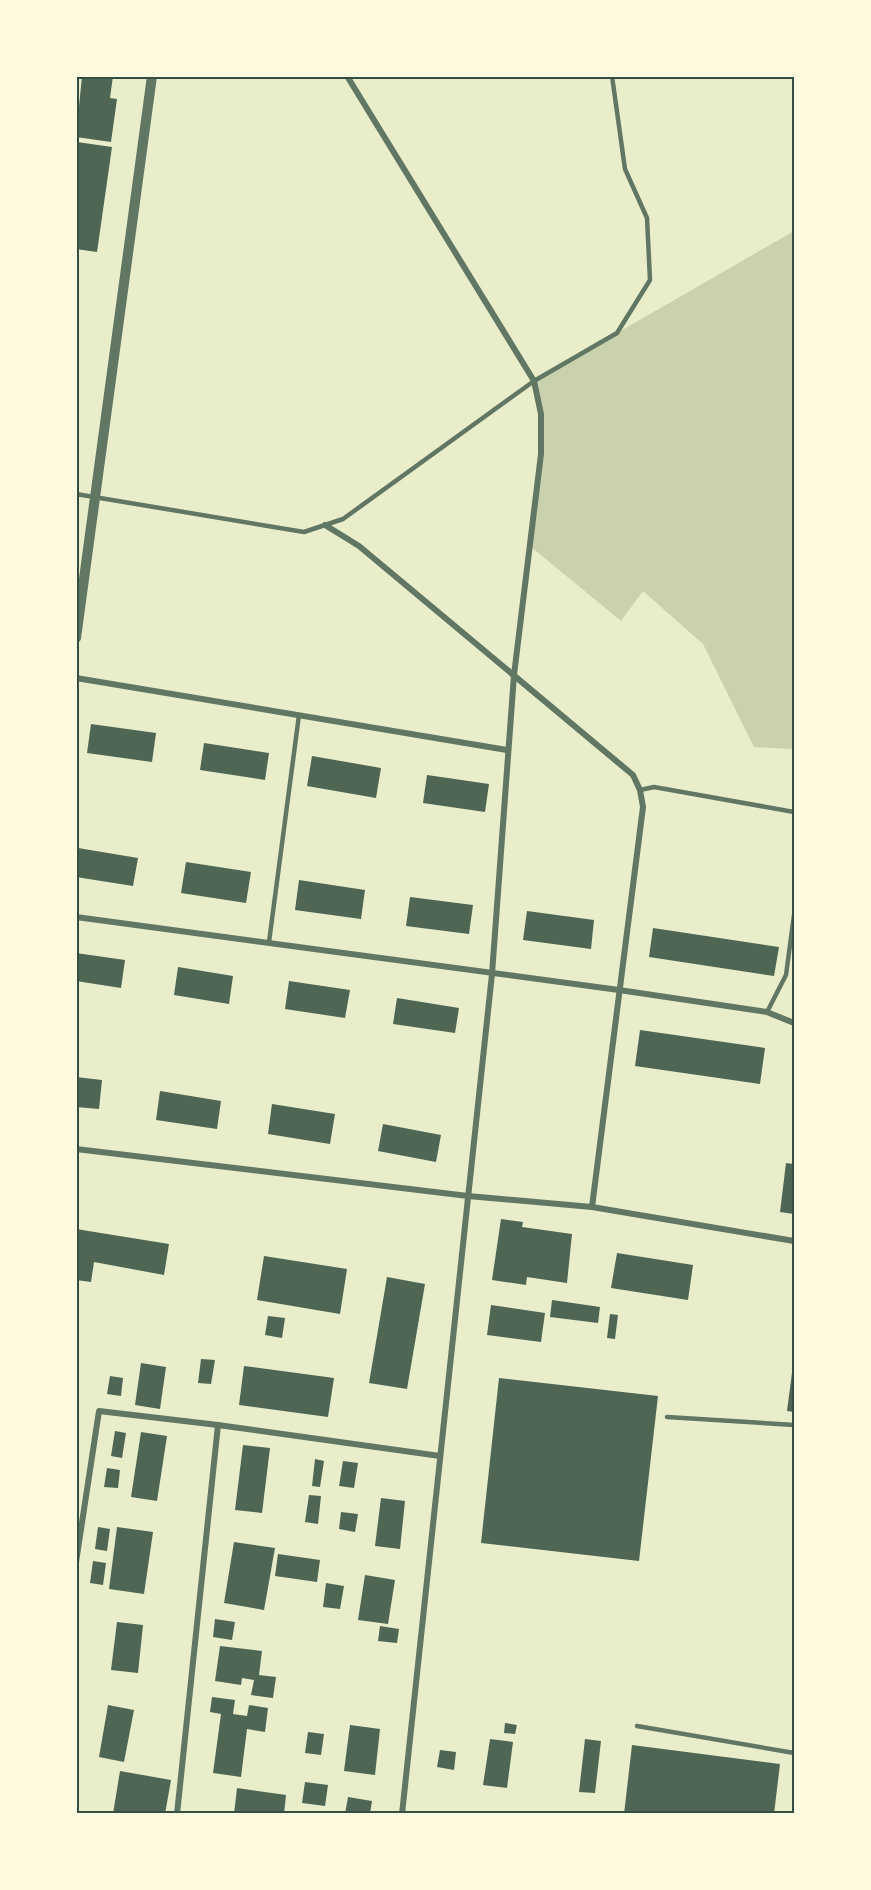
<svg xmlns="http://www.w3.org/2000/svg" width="871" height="1890" viewBox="0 0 871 1890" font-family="'Source Serif 4',serif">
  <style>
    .green { fill: #cad2ad }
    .building { fill: #4f6655 }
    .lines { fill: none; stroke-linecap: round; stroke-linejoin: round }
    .service { stroke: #617663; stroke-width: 4.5 }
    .minor { stroke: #617663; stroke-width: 6 }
    .tertiary { stroke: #617663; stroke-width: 10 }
    .neatline { fill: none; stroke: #344e41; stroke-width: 2 }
  </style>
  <rect width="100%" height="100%" fill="#e9edc9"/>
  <path class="green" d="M794,231v518l-40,-2 -51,-103 -60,-53 -22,30 -91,-75c7,-57 16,-107 4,-165z"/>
  <g class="building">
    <polygon points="82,76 113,76 110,98 117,99 111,142 76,137"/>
    <polygon points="77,142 112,147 97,252 76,249"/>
    <polygon points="91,724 156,733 152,762 87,753"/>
    <polygon points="204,743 269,753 265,780 200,770"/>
    <polygon points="312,756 381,768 376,798 307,786"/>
    <polygon points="427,775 489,784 485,812 423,803"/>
    <polygon points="78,848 138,858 133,886 76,877"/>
    <polygon points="186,862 251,872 246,903 181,893"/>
    <polygon points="299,880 365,890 361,919 295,910"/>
    <polygon points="410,897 473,905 469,934 406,926"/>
    <polygon points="527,911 594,920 591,949 523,940"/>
    <polygon points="653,928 779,947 774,976 649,957"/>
    <polygon points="76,953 125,960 121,988 76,981"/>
    <polygon points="178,967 233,976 229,1004 174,995"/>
    <polygon points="289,981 350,990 345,1018 285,1009"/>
    <polygon points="397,998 459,1008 455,1033 393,1024"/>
    <polygon points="640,1030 765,1048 760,1084 635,1066"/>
    <polygon points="76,1077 102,1080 99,1109 76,1107"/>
    <polygon points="160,1091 221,1101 217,1129 156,1120"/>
    <polygon points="272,1104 335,1114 330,1144 268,1134"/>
    <polygon points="383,1124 441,1135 436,1162 378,1151"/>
    <polygon points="786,1163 794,1164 794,1214 780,1212"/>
    <polygon points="501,1219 523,1222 522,1227 572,1234 567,1283 527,1277 526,1285 492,1280"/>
    <polygon points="76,1229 169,1244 164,1275 94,1262 91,1282 76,1280"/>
    <polygon points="617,1253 693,1265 688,1300 611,1288"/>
    <polygon points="264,1256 347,1269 340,1314 257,1300"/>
    <polygon points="387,1277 425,1284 407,1389 369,1383"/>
    <polygon points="552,1300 600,1307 598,1323 550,1317"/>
    <polygon points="491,1305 545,1313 541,1342 487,1335"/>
    <polygon points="610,1314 618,1315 615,1339 607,1338"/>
    <polygon points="268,1316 285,1318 282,1338 265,1335"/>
    <polygon points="201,1359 215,1360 211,1384 198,1383"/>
    <polygon points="141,1363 166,1367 160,1409 135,1405"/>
    <polygon points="793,1365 794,1365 794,1412 787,1411"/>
    <polygon points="244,1366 334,1378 328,1417 239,1405"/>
    <polygon points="110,1376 123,1378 121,1396 107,1394"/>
    <polygon points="499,1378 658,1396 639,1561 481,1543"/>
    <polygon points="115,1431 126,1433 122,1458 111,1456"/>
    <polygon points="141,1432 167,1436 157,1501 131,1497"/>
    <polygon points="243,1445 270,1448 262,1513 235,1510"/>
    <polygon points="315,1459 324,1461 320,1487 312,1486"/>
    <polygon points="343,1461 358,1463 354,1488 339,1486"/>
    <polygon points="107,1468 120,1470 118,1488 104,1487"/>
    <polygon points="309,1495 321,1496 318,1524 305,1522"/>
    <polygon points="381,1498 405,1501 400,1549 375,1546"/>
    <polygon points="341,1512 358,1514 355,1532 339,1529"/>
    <polygon points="98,1527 110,1529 107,1551 95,1549"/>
    <polygon points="117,1527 153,1532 144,1594 109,1589"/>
    <polygon points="234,1542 275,1548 264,1610 224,1603"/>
    <polygon points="278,1554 320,1560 317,1582 275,1576"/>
    <polygon points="93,1561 106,1563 103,1585 90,1583"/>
    <polygon points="365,1575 395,1580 388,1624 358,1620"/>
    <polygon points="326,1583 344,1586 340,1609 323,1607"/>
    <polygon points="215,1619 235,1622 232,1640 213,1637"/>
    <polygon points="117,1622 143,1625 138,1673 111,1670"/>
    <polygon points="380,1626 399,1629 397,1643 378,1641"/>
    <polygon points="220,1646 262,1651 259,1675 276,1677 273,1698 251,1695 254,1680 242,1678 241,1685 215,1681"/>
    <polygon points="212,1697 235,1700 233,1714 247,1716 249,1705 268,1708 265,1732 247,1729 241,1777 213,1773 221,1714 210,1712"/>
    <polygon points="108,1705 134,1710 124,1762 99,1757"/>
    <polygon points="505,1723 517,1725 515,1734 504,1733"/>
    <polygon points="350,1725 380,1729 375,1775 344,1771"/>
    <polygon points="308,1732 324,1734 321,1755 305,1753"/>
    <polygon points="490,1739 513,1742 507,1788 483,1785"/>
    <polygon points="585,1739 601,1741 595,1793 579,1792"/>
    <polygon points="632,1745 780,1764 774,1814 624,1814"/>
    <polygon points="440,1750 456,1752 454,1770 437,1767"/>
    <polygon points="120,1771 171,1780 165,1814 113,1814"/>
    <polygon points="305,1782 328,1785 325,1806 302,1803"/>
    <polygon points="237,1788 286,1795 284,1814 234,1814"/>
    <polygon points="348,1797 372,1801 370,1814 345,1814"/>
  </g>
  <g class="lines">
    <g class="service">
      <polyline points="76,494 304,532 343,519 534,381 617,333 650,280 647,218 625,169 612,76"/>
      <polyline points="640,790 654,787 794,812"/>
      <polyline points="269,942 299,715"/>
      <polyline points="767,1012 786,975 794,915"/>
      <polyline points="667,1417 794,1425"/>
      <polyline points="637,1726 794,1753"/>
    </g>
    <g class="minor">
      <polyline points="347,76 534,381 541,414 541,454 514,675 492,974 402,1814"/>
      <polyline points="325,525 359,546 633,775 640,790 643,807 592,1207"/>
      <polyline points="76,678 507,750"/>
      <polyline points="76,917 619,990 767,1012 794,1023"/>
      <polyline points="76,1149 468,1196 592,1207 794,1241"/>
      <polyline points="218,1425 440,1456"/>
      <polyline points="76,1562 99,1411 218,1425 177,1814"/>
    </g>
    <polyline class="tertiary" points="76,638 152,76"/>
  </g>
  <rect width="871" height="1890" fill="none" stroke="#fefae0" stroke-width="156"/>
  <rect x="78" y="78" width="715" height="1734" class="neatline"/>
</svg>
